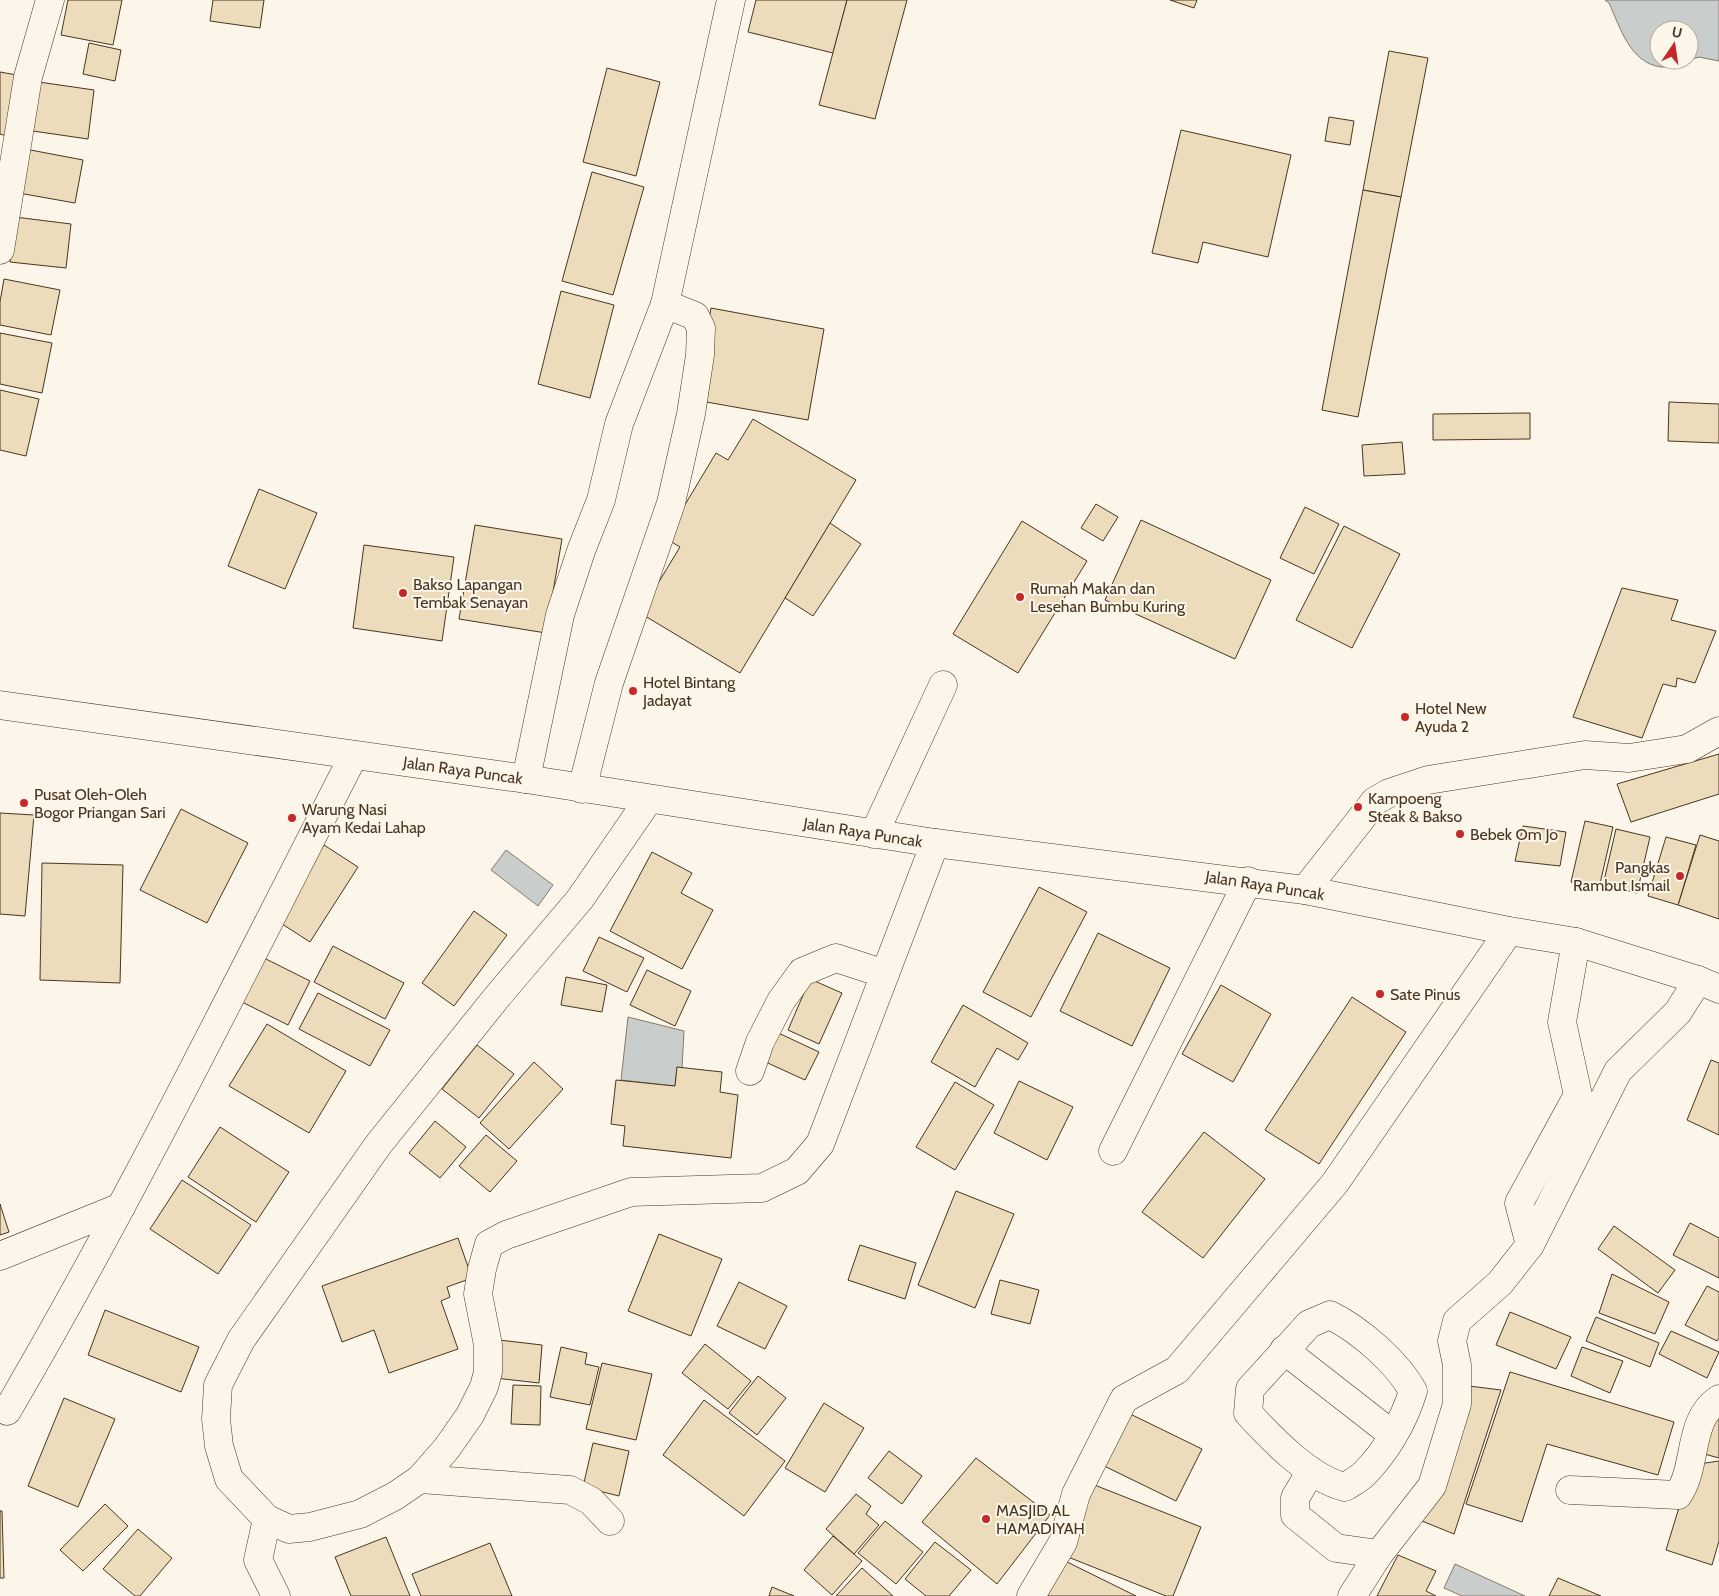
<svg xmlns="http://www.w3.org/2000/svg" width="1719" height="1596" viewBox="0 0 1719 1596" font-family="Cabin,sans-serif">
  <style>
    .water { fill: #c9cecd; stroke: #887966 }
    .building { fill: #ecdcbc; stroke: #4a3520 }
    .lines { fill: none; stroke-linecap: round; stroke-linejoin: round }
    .minor-casing { stroke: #4a3520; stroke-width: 29 }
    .highway-casing { stroke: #4a3520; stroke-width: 29 }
    .minor { stroke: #fbf6e9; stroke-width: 28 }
    .highway { stroke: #fbf6e9; stroke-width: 28 }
    .poi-dot { fill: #c62828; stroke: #fbf6e9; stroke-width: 2 }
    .labels { text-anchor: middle; stroke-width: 4; stroke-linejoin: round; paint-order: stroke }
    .poi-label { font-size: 16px; fill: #4a3520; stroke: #fbf6e9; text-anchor: start }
    .street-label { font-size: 16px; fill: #4a3520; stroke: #fbf6e9 }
  </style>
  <rect width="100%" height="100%" fill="#fbf6e9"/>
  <g class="water">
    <path d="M1605,0h114v61l-20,-4 -10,3v-30h-30v30h28c-7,2 -19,8 -26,7 -31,-4 -41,-40 -52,-64z"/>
    <polygon points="506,850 553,885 538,906 491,870"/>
    <polygon points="628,1017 684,1031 682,1068 677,1067 675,1086 621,1080"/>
    <polygon points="1455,1564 1525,1596 1462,1596 1444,1588"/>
  </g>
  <g class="building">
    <polygon points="68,0 122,0 113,45 61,35"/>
    <polygon points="213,0 264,0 260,28 210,21"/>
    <polygon points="756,0 847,0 833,53 748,32"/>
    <polygon points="847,0 907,0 875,119 819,105"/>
    <polygon points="1170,0 1197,0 1194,8"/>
    <polygon points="89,43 121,50 115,81 83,74"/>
    <polygon points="1389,51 1428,58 1401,197 1363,190"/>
    <polygon points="607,68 660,82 636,176 583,162"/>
    <polygon points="0,72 17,75 7,136 0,134"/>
    <polygon points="32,81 94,90 88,139 26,130"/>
    <polygon points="1329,117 1354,121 1350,145 1325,141"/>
    <polygon points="1181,130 1291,155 1268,257 1203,242 1198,263 1152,253"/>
    <polygon points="20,148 83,160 75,203 13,192"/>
    <polygon points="592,172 644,187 613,295 562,281"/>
    <polygon points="1363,190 1401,197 1358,417 1322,410"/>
    <polygon points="15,217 71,224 66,268 10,262"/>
    <polygon points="4,279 60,290 51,335 0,325 0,302"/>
    <polygon points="561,291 614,305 590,398 538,384"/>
    <polygon points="711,308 824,329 808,420 695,400"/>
    <polygon points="0,333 52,343 42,393 0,384"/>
    <polygon points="0,390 39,399 26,456 0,450"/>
    <polygon points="1669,402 1719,404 1719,443 1668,441"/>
    <polygon points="1530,413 1530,439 1433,440 1433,414"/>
    <polygon points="753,419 856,480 740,673 640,613 680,547 665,538 716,453 728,460"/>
    <polygon points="1402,442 1405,474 1364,476 1362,445"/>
    <polygon points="259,489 317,513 285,589 228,566"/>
    <polygon points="1096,504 1118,517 1103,541 1081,528"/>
    <polygon points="1305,507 1339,524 1314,574 1280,558"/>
    <polygon points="1141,520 1271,580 1235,659 1105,600"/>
    <polygon points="1022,521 1087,561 1018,673 953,634"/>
    <polygon points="830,523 861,544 813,616 785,598"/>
    <polygon points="475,525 562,539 546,633 459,619"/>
    <polygon points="1344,526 1400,554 1352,648 1296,620"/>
    <polygon points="364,545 454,557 442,641 353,628"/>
    <polygon points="1622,588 1678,600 1671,620 1716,631 1695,683 1677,678 1676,687 1663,684 1642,738 1573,717"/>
    <polygon points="1719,754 1719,794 1631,822 1617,784"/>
    <polygon points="181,809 248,843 207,923 140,890"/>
    <polygon points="0,813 34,815 25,916 0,914"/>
    <polygon points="1585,821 1613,827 1599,888 1571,882"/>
    <polygon points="1523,826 1566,832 1560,866 1515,861"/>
    <polygon points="1616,829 1650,837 1637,893 1603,885"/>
    <polygon points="1700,835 1719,841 1719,919 1678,905"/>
    <polygon points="1666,837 1696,845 1678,905 1648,896"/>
    <polygon points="324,845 358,867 310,942 276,920"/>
    <polygon points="652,852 692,873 681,893 713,910 682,969 610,931"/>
    <polygon points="42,863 123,865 120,983 40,980"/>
    <polygon points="1039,887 1087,912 1031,1017 983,992"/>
    <polygon points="474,911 507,935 454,1006 422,983"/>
    <polygon points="1098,933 1170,968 1132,1046 1060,1011"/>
    <polygon points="599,937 644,958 627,992 583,971"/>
    <polygon points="333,946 404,983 385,1019 314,982"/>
    <polygon points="262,957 310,981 288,1025 240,1001"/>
    <polygon points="647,970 691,991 675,1026 630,1005"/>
    <polygon points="566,977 607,985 602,1012 561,1005"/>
    <polygon points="810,979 842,993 819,1044 788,1030"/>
    <polygon points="1221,985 1271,1014 1233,1082 1182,1054"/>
    <polygon points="318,993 390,1030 370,1066 299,1029"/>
    <polygon points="1352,997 1406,1032 1319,1164 1265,1130"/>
    <polygon points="963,1005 1028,1043 1018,1060 997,1048 975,1087 931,1062"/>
    <polygon points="267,1024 346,1071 309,1133 229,1086"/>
    <polygon points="772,1030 819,1052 805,1080 759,1059"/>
    <polygon points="477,1045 514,1074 479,1118 442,1089"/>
    <polygon points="1711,1060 1719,1063 1719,1135 1687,1120"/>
    <polygon points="534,1062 563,1089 509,1149 480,1123"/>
    <polygon points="677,1067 722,1072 720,1092 738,1095 731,1158 623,1146 625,1126 611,1124 616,1080 675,1086"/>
    <polygon points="1019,1081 1073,1107 1047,1160 994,1133"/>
    <polygon points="955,1082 994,1105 955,1170 916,1147"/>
    <polygon points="435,1121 466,1147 440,1178 409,1153"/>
    <polygon points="220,1127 289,1172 256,1222 188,1177"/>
    <polygon points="1204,1132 1265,1179 1203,1258 1142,1212"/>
    <polygon points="486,1135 517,1161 490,1192 459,1166"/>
    <polygon points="182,1180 251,1225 218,1274 150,1229"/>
    <polygon points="956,1191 1014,1214 975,1308 918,1285"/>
    <polygon points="0,1204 9,1232 0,1235"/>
    <polygon points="1690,1223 1719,1238 1719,1278 1673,1255"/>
    <polygon points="1614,1226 1675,1270 1658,1293 1598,1249"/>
    <polygon points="659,1234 722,1259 691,1336 628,1311"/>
    <polygon points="458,1238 472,1278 447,1287 450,1297 441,1301 458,1349 389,1373 374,1330 342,1342 322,1286"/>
    <polygon points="860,1245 916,1263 905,1299 848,1280"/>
    <polygon points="1612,1274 1669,1302 1655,1334 1599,1313"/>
    <polygon points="1000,1280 1039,1290 1030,1324 991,1314"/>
    <polygon points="739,1282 787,1306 765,1349 717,1326"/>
    <polygon points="1707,1286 1719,1292 1719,1338 1717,1341 1685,1325"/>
    <polygon points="105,1310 199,1347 181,1392 88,1355"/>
    <polygon points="1510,1312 1571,1337 1556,1369 1496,1345"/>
    <polygon points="1596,1317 1659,1343 1650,1367 1586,1341"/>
    <polygon points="1671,1331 1719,1352 1707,1378 1659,1354"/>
    <polygon points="499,1340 542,1345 539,1383 495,1378"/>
    <polygon points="705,1344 751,1381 728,1409 682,1373"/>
    <polygon points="561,1347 587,1353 585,1364 599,1367 590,1405 550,1397"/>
    <polygon points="1582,1347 1623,1361 1610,1393 1571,1376"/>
    <polygon points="602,1363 652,1374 636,1440 586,1429"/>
    <polygon points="1510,1372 1674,1422 1658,1475 1547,1444 1522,1522 1466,1504"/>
    <polygon points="758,1376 786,1398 757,1435 729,1413"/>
    <polygon points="513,1385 541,1386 540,1425 511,1424"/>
    <polygon points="1469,1386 1501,1390 1454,1534 1422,1521"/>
    <polygon points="64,1398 115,1419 78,1507 28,1486"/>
    <polygon points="704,1400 785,1461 744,1516 663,1455"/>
    <polygon points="824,1403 864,1428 825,1492 785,1468"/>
    <polygon points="1719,1404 1719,1458 1697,1452"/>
    <polygon points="1122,1410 1202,1449 1176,1501 1096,1462"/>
    <polygon points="593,1443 629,1451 619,1496 583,1487"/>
    <polygon points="889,1451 922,1476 902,1504 868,1478"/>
    <polygon points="976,1458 1050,1515 997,1584 922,1522"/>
    <polygon points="1719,1461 1719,1541 1712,1565 1666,1550 1692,1465"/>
    <polygon points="1092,1484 1201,1527 1173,1596 1166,1596 1063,1555"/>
    <polygon points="856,1494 871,1506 866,1514 879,1525 854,1554 826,1529"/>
    <polygon points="105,1504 128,1526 83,1571 60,1550"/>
    <polygon points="0,1511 2,1511 4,1578 0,1578"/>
    <polygon points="885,1521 923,1552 896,1584 858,1553"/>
    <polygon points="138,1529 172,1558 140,1596 135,1596 103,1569"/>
    <polygon points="833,1536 862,1561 832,1595 804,1570"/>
    <polygon points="386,1537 410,1596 351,1596 335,1557"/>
    <polygon points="935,1542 971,1570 949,1596 926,1596 905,1579"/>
    <polygon points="490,1543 512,1596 421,1596 412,1574"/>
    <polygon points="1398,1555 1436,1571 1426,1591 1436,1596 1377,1596"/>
    <polygon points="1061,1559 1136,1596 1043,1596"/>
    <polygon points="862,1568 893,1596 836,1596"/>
    <polygon points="1558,1578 1601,1596 1549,1596"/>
    <polygon points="772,1587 794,1596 769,1596"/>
  </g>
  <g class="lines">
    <defs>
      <g id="minor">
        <polyline points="0,250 28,77 50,0"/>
        <polyline points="526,779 560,615 581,551 601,500 619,424 665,304 731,0"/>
        <polyline points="582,789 609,683 671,503 691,414 700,355 701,328 695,316 665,304"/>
        <polyline points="649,799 580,899 497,997 378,1145 241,1340 218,1385 216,1419 219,1446 229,1479 267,1519 289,1529 310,1527 360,1514 395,1496 420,1479 447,1448 470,1415 484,1387 488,1372 488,1345 478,1294 482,1269 489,1244 506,1235 631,1192 762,1188 797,1171 820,1144 935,843"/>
        <polyline points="874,834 943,685"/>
        <polyline points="1305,890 1375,801 1389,793 1428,780 1585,755 1629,758 1687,749 1719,731"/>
        <polyline points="750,1071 760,1042 781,1001 802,972 836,958 885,974"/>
        <polyline points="1113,1151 1248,881"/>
        <polyline points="1530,1245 1519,1203 1578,1095 1562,1022 1576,942"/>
        <polyline points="0,1256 121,1207"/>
        <path d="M1330,1315c30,15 67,47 83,76 -9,30 -27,61 -49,83 -5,5 -13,9 -19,13 -35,-8 -73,-48 -97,-74l2,-24 59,-65z"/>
        <polyline points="1284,1350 1393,1435"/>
        <path d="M7,1411c125,-214 234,-436 347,-656"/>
        <polyline points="1311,1471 1295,1498 1295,1515 1336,1548 1379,1554 1432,1486 1457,1404 1457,1365 1452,1341 1457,1321 1500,1283 1530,1245 1618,1071 1678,1012 1698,980"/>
        <polyline points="420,1479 570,1490 591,1501 610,1521"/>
        <path d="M1570,1490l108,5c20,-29 9,-75 41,-96"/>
        <polyline points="267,1519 258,1560 276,1596"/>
        <polyline points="1031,1596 1063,1542 1076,1494 1124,1399 1177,1370 1335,1183 1509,931"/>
        <polyline points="1352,1596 1379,1554"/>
      </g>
      <polyline id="highway" points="0,705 526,779 935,843 1305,890 1509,931 1576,942 1698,980 1719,989"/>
    </defs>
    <use href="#minor" class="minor-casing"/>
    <use href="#highway" class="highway-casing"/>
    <use href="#minor" class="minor"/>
    <use href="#highway" class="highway"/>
  </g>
  <g class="poi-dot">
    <circle cx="403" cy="593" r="5"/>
    <circle cx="1020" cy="597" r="5"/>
    <circle cx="633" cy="691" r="5"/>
    <circle cx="1405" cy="717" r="5"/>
    <circle cx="24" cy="803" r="5"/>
    <circle cx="1358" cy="807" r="5"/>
    <circle cx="292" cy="818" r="5"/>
    <circle cx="1460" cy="834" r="5"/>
    <circle cx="1680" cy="876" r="5"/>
    <circle cx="1380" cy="994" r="5"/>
    <circle cx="986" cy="1519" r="5"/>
  </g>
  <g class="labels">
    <g class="poi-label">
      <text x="413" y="590">Bakso Lapangan<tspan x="413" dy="18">Tembak Senayan</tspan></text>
      <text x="1030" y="594">Rumah Makan dan<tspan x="1030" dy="18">Lesehan Bumbu Kuring</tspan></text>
      <text x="643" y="688">Hotel Bintang<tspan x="643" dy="18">Jadayat</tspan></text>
      <text x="1415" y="714">Hotel New<tspan x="1415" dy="18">Ayuda 2</tspan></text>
      <text x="34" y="800">Pusat Oleh-Oleh<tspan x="34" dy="18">Bogor Priangan Sari</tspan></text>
      <text x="1368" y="804">Kampoeng<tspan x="1368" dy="18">Steak &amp; Bakso</tspan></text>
      <text x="302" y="815">Warung Nasi<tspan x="302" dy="18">Ayam Kedai Lahap</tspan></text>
      <text x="1470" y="840">Bebek Om Jo</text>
      <text x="1670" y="873" text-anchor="end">Pangkas<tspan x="1670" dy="18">Rambut Ismail</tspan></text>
      <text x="1390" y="1000">Sate Pinus</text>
      <text x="996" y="1516">MASJID AL<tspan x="996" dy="18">HAMADIYAH</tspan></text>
    </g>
    <g class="street-label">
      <text transform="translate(463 770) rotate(8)" y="6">Jalan Raya Puncak</text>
      <text transform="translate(863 832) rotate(9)" y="6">Jalan Raya Puncak</text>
      <text transform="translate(1265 885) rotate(9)" y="6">Jalan Raya Puncak</text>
    </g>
  </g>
  <g transform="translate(1674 45) rotate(13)"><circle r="24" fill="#fbf6e9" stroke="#b4a999"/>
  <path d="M0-4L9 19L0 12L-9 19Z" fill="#c62828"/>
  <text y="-8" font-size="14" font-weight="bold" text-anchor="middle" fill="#4a3520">U</text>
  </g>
</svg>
